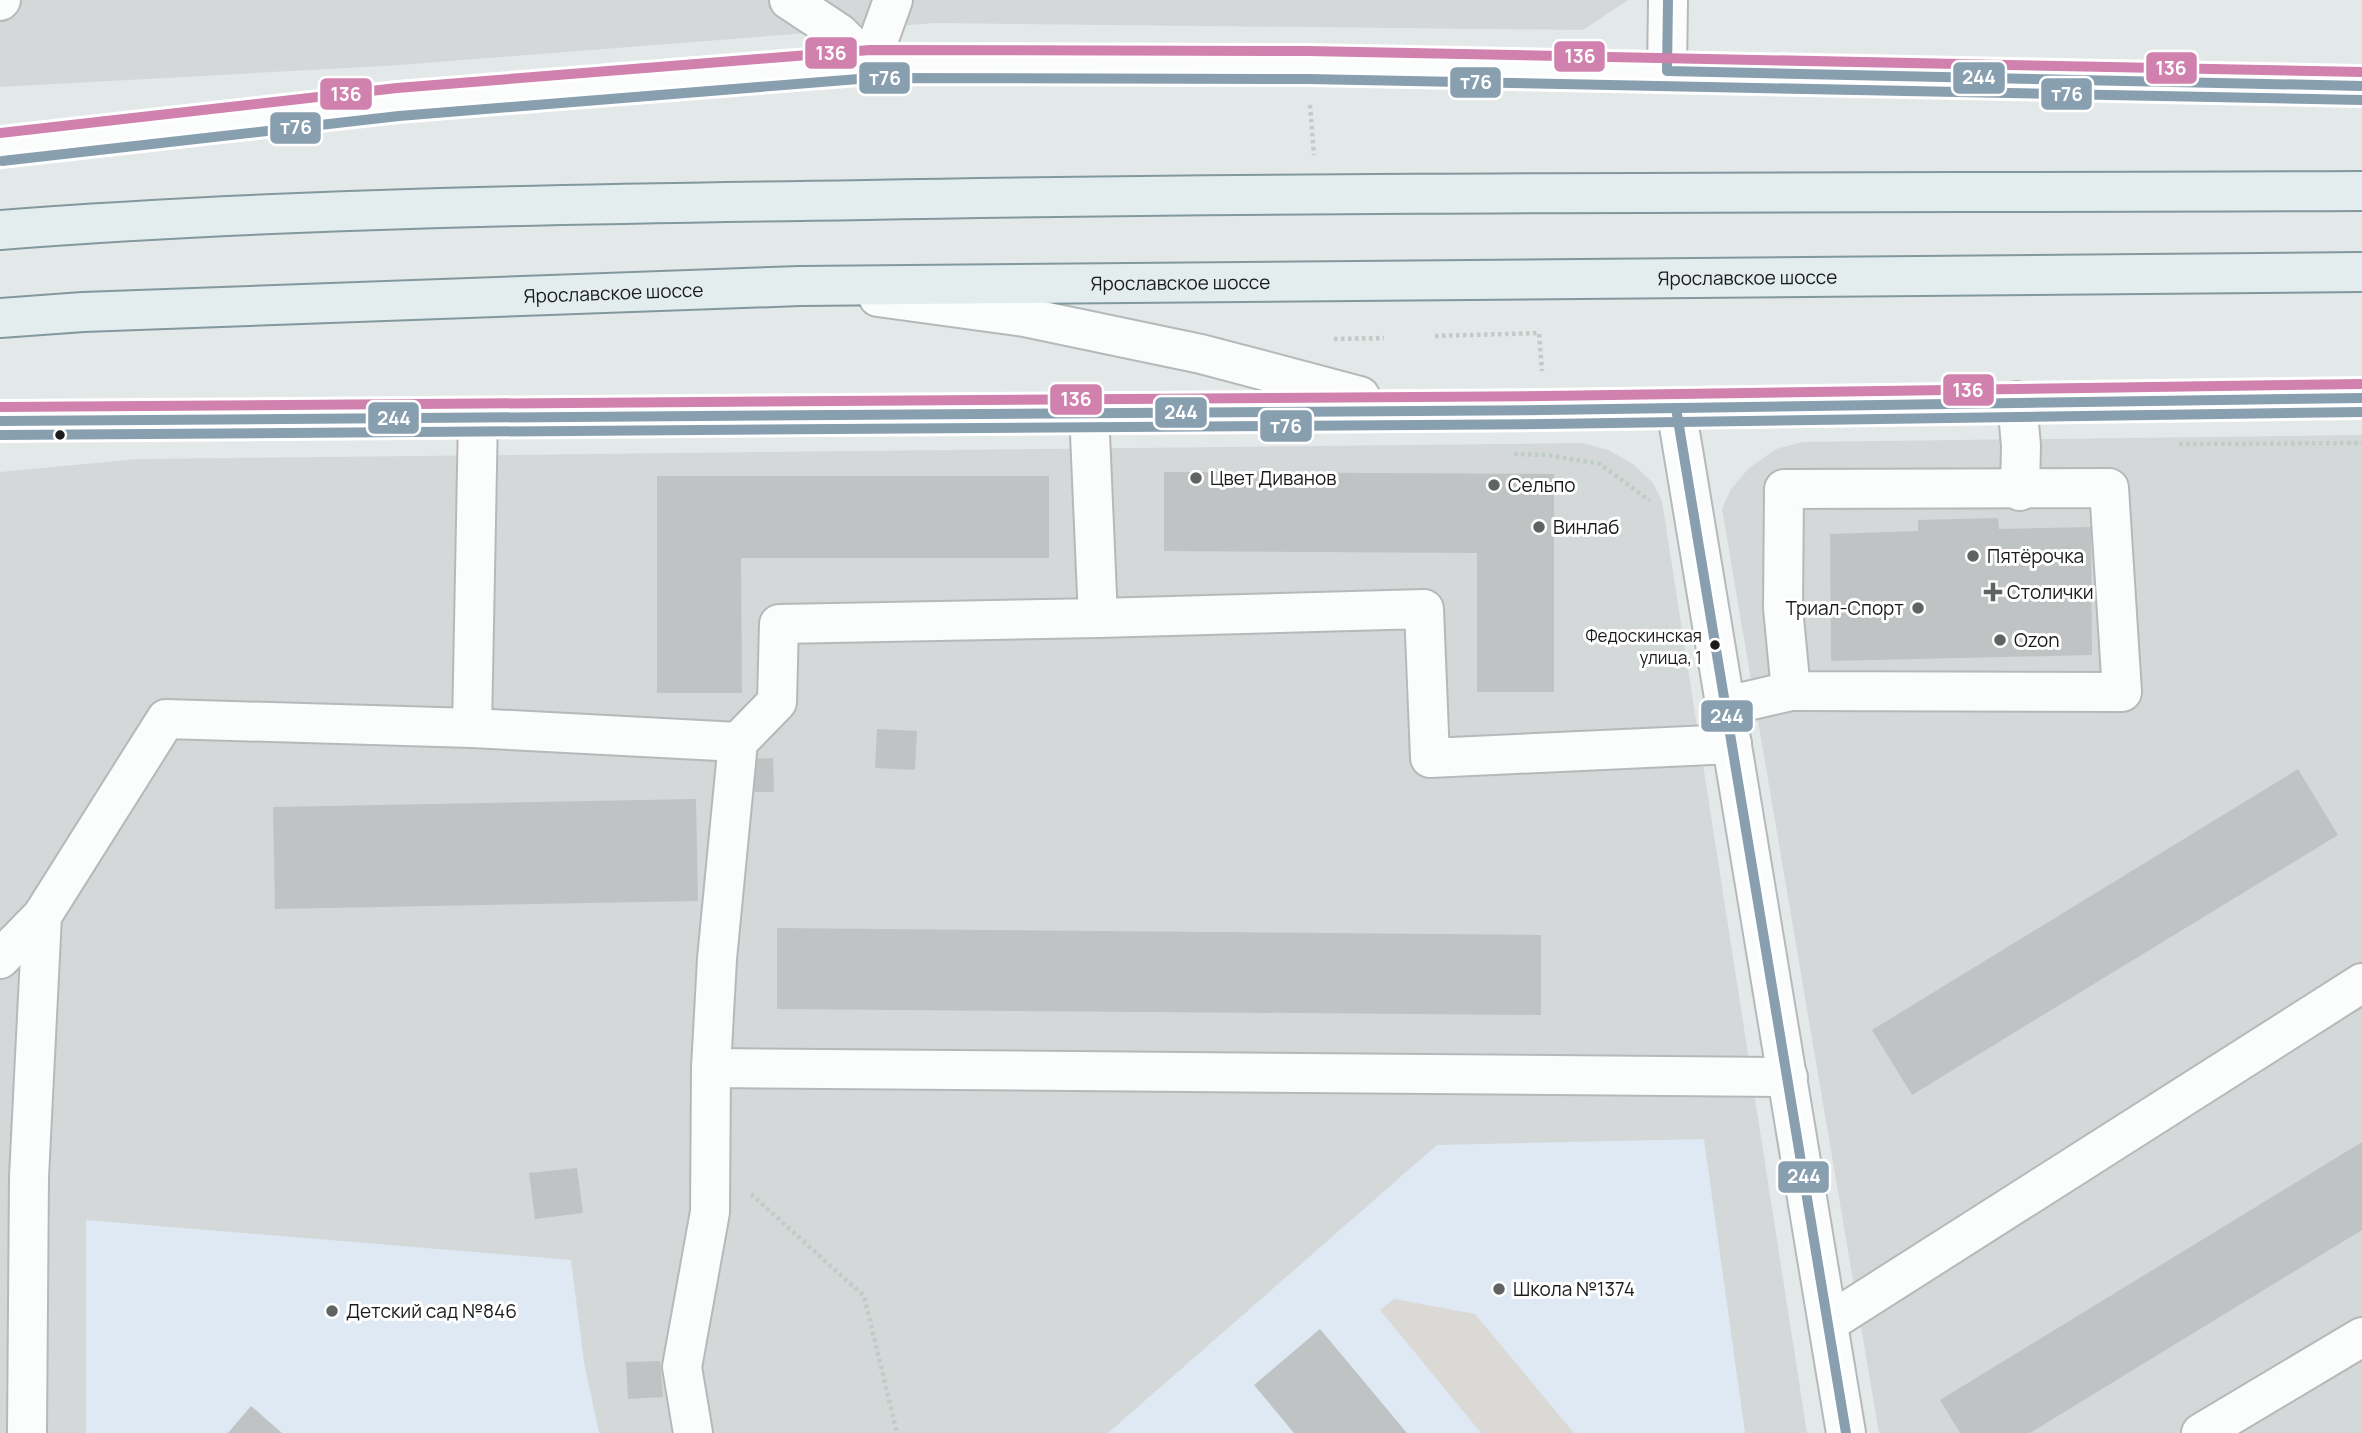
<svg xmlns="http://www.w3.org/2000/svg" width="2362" height="1433" viewBox="0 0 2362 1433" font-family="Manrope,sans-serif">
  <style>
    .residential { fill: #d5d8d8 }
    .education { fill: #dee9f3 }
    .plaza { fill: #dad9d6 }
    .building { fill: #bfc3c4 }
    .lines { fill: none; stroke-linecap: round; stroke-linejoin: round }
    .minor-casing { stroke: #b6b9b9; stroke-width: 42 }
    .major-casing { stroke: #83989c; stroke-width: 42 }
    .path { stroke: #bfccc7; stroke-width: 4.5; stroke-dasharray: 3.5 3.5; stroke-linecap: butt }
    .minor { stroke: #fbfcfc; stroke-width: 38 }
    .major { stroke: #e3edee; stroke-width: 38 }
    .bus-1-casing { stroke: #fff; stroke-width: 16 }
    .bus-2-casing { stroke: #fff; stroke-width: 16 }
    .bus-3-casing { stroke: #fff; stroke-width: 16 }
    .bus-1 { stroke: #889faf; stroke-width: 10 }
    .bus-2 { stroke: #889faf; stroke-width: 10 }
    .bus-3 { stroke: #d181ad; stroke-width: 10 }
    .bus-dot { fill: #1b1b1b; stroke: #fff; stroke-width: 2.5 }
    .poi-dot { fill: #616363; stroke: #fff; stroke-width: 2.5 }
    .labels { text-anchor: middle; stroke-width: 6; stroke-linejoin: round; paint-order: stroke }
    .bus-label { font-size: 17px; fill: #1b1b1b; stroke: #fff; text-anchor: end }
    .street-label { font-size: 19px; fill: #1b1b1b; stroke: #fff }
    .poi-label { font-size: 19px; fill: #1b1b1b; stroke: #fff; text-anchor: start }
    .line-badge { stroke: #fff; stroke-width: 2.5 }
    .badge-label { font-size: 19px; text-anchor: middle; font-weight: bold; fill: #fff }
  </style>
  <rect width="100%" height="100%" fill="#e3e8e9"/>
  <g class="residential">
    <polygon points="0,0 1628,0 1583,30 935,23 400,65 0,87"/>
    <polygon points="2362,435 2362,1433 1879,1433 1722,509 1731,489 1749,468 1776,449 1802,442"/>
    <polygon points="1583,443 1608,450 1633,464 1653,483 1662,501 1807,1433 0,1433 0,472 138,459"/>
  </g>
  <g class="education">
    <polygon points="1704,1139 1745,1433 1108,1433 1437,1145"/>
    <polygon points="86,1220 571,1260 584,1362 599,1433 86,1433"/>
  </g>
  <polygon class="plaza" points="1394,1299 1475,1314 1574,1433 1481,1433 1380,1310"/>
  <g class="building">
    <polygon points="1164,472 1554,474 1554,692 1477,692 1477,553 1164,551"/>
    <polygon points="657,476 1049,476 1049,558 741,558 742,693 657,693"/>
    <polygon points="1998,518 1999,529 2091,527 2092,655 1831,661 1830,534 1918,531 1918,520"/>
    <polygon points="877,729 917,731 915,770 875,768"/>
    <polygon points="773,758 774,792 750,792 749,759"/>
    <polygon points="2298,769 2338,835 1912,1095 1872,1030"/>
    <polygon points="696,799 698,901 275,909 273,807"/>
    <polygon points="777,928 1541,935 1541,1015 777,1009"/>
    <polygon points="2362,1142 2362,1230 2030,1433 1960,1433 1940,1400"/>
    <polygon points="577,1168 583,1213 535,1219 529,1173"/>
    <polygon points="1320,1329 1407,1433 1294,1433 1254,1385"/>
    <polygon points="660,1361 663,1397 628,1399 626,1362"/>
    <polygon points="251,1406 282,1433 228,1433"/>
  </g>
  <g class="lines">
    <defs>
      <g id="minor">
        <polyline points="789,0 839,33 870,64"/>
        <polyline points="0,1 1,0"/>
        <polyline points="870,64 893,0"/>
        <polyline points="1667,71 1668,0"/>
        <polyline points="0,147 398,102 870,64 1307,65 2362,86"/>
        <polyline points="878,297 1024,317 1201,354 1360,396"/>
        <polyline points="2017,401 2021,446 2020,491"/>
        <polyline points="1676,408 1846,1433"/>
        <polyline points="0,421 1544,410 2362,398"/>
        <polygon points="2109,488 2122,692 1791,691 1783,608 1784,489"/>
        <polyline points="1098,618 1424,609 1430,758 1732,744"/>
        <polyline points="1726,706 1791,691"/>
        <polyline points="472,728 738,742"/>
        <polyline points="0,959 42,916"/>
        <polyline points="711,1068 1788,1077"/>
        <polyline points="1828,1323 2362,983"/>
        <polyline points="27,1433 29,1177 42,916 166,719 472,728 478,417"/>
        <polyline points="693,1433 682,1367 710,1212 711,1068 717,959 738,742 777,702 779,624 1098,618 1089,411"/>
        <polyline points="2201,1433 2362,1337"/>
      </g>
      <g id="major">
        <path d="M0,230c288,-22 577,-26 866,-30 499,-9 997,-7 1496,-9"/>
        <path id="s1" d="M0,318l83,-6 717,-26 1562,-14"/>
      </g>
    </defs>
    <use href="#minor" class="minor-casing"/>
    <use href="#major" class="major-casing"/>
    <g class="path">
      <polyline points="1310,105 1314,155"/>
      <polyline points="1435,336 1539,333 1542,371"/>
      <polyline points="1334,339 1384,338"/>
      <polyline points="2179,444 2362,443"/>
      <polyline points="1514,454 1547,455 1600,464 1650,501"/>
      <polyline points="751,1194 864,1296 897,1433"/>
    </g>
    <use href="#minor" class="minor"/>
    <use href="#major" class="major"/>
    <defs>
      <g id="bus-1">
        <polyline points="1668,0 1667,71 2362,86"/>
        <polyline points="1676,408 1846,1433"/>
        <polyline points="0,421 1544,410 2362,398"/>
      </g>
      <g id="bus-2">
        <polyline points="2,161 399,116 871,78 1307,79 2362,100"/>
        <polyline points="0,435 1544,424 2362,412"/>
      </g>
      <g id="bus-3">
        <polyline points="0,133 397,88 870,50 1307,51 2362,72"/>
        <polyline points="0,407 1544,396 2362,384"/>
      </g>
    </defs>
    <use href="#bus-1" class="bus-1-casing"/>
    <use href="#bus-2" class="bus-2-casing"/>
    <use href="#bus-3" class="bus-3-casing"/>
    <use href="#bus-1" class="bus-1"/>
    <use href="#bus-2" class="bus-2"/>
    <use href="#bus-3" class="bus-3"/>
  </g>
  <g class="bus-dot">
    <circle cx="60" cy="435" r="6"/>
    <circle cx="1715" cy="645" r="6"/>
  </g>
  <g class="poi-dot">
    <circle cx="1196" cy="478" r="7"/>
    <circle cx="1494" cy="485" r="7"/>
    <circle cx="1539" cy="527" r="7"/>
    <circle cx="1973" cy="556" r="7"/>
    <path d="M1989.5 581.5h7v7h7v7h-7v7h-7v-7h-7v-7h7z"/>
    <circle cx="1918" cy="608" r="7"/>
    <circle cx="2000" cy="640" r="7"/>
    <circle cx="1499" cy="1289" r="7"/>
    <circle cx="332" cy="1311" r="7"/>
  </g>
  <g class="labels">
    <g class="bus-label">
      <text x="1702" y="642">Федоскинская<tspan x="1702" dy="22">улица, 1</tspan></text>
    </g>
    <g class="street-label">
      <text dy="7" stroke="none"><textPath href="#s1" startOffset="1748">Ярославское шоссе</textPath></text>
      <text dy="7" stroke="none"><textPath href="#s1" startOffset="1181">Ярославское шоссе</textPath></text>
      <text dy="7" stroke="none"><textPath href="#s1" startOffset="614">Ярославское шоссе</textPath></text>
    </g>
    <g class="poi-label">
      <text x="1210" y="485">Цвет Диванов</text>
      <text x="1508" y="492">Сельпо</text>
      <text x="1553" y="534">Винлаб</text>
      <text x="1987" y="563">Пятёрочка</text>
      <text x="2007" y="599">Столички</text>
      <text x="1904" y="615" text-anchor="end">Триал-Спорт</text>
      <text x="2014" y="647">Ozon</text>
      <text x="1513" y="1296">Школа №1374</text>
      <text x="346" y="1318">Детский сад №846</text>
    </g>
  </g>
  <g class="line-badge">
    <rect x="804" y="36" width="54" height="34" rx="7" fill="#d181ad"/>
    <rect x="1553" y="40" width="53" height="33" rx="7" fill="#d181ad"/>
    <rect x="2145" y="51" width="53" height="34" rx="7" fill="#d181ad"/>
    <rect x="1952" y="61" width="54" height="34" rx="7" fill="#889faf"/>
    <rect x="858" y="61" width="53" height="34" rx="7" fill="#889faf"/>
    <rect x="1449" y="66" width="53" height="33" rx="7" fill="#889faf"/>
    <rect x="319" y="77" width="54" height="34" rx="7" fill="#d181ad"/>
    <rect x="2040" y="77" width="53" height="34" rx="7" fill="#889faf"/>
    <rect x="269" y="111" width="53" height="34" rx="7" fill="#889faf"/>
    <rect x="1942" y="373" width="53" height="34" rx="7" fill="#d181ad"/>
    <rect x="1049" y="383" width="54" height="33" rx="7" fill="#d181ad"/>
    <rect x="1154" y="396" width="54" height="33" rx="7" fill="#889faf"/>
    <rect x="367" y="401" width="53" height="34" rx="7" fill="#889faf"/>
    <rect x="1259" y="409" width="54" height="34" rx="7" fill="#889faf"/>
    <rect x="1700" y="699" width="54" height="34" rx="7" fill="#889faf"/>
    <rect x="1777" y="1160" width="53" height="34" rx="7" fill="#889faf"/>
  </g>
  <g class="badge-label">
    <text x="831" y="60">136</text>
    <text x="1580" y="63">136</text>
    <text x="2171" y="75">136</text>
    <text x="1979" y="84">244</text>
    <text x="885" y="85">т76</text>
    <text x="1476" y="89">т76</text>
    <text x="346" y="101">136</text>
    <text x="2067" y="101">т76</text>
    <text x="296" y="134">т76</text>
    <text x="1968" y="397">136</text>
    <text x="1076" y="406">136</text>
    <text x="1181" y="419">244</text>
    <text x="394" y="425">244</text>
    <text x="1286" y="433">т76</text>
    <text x="1727" y="723">244</text>
    <text x="1804" y="1183">244</text>
  </g>
</svg>
